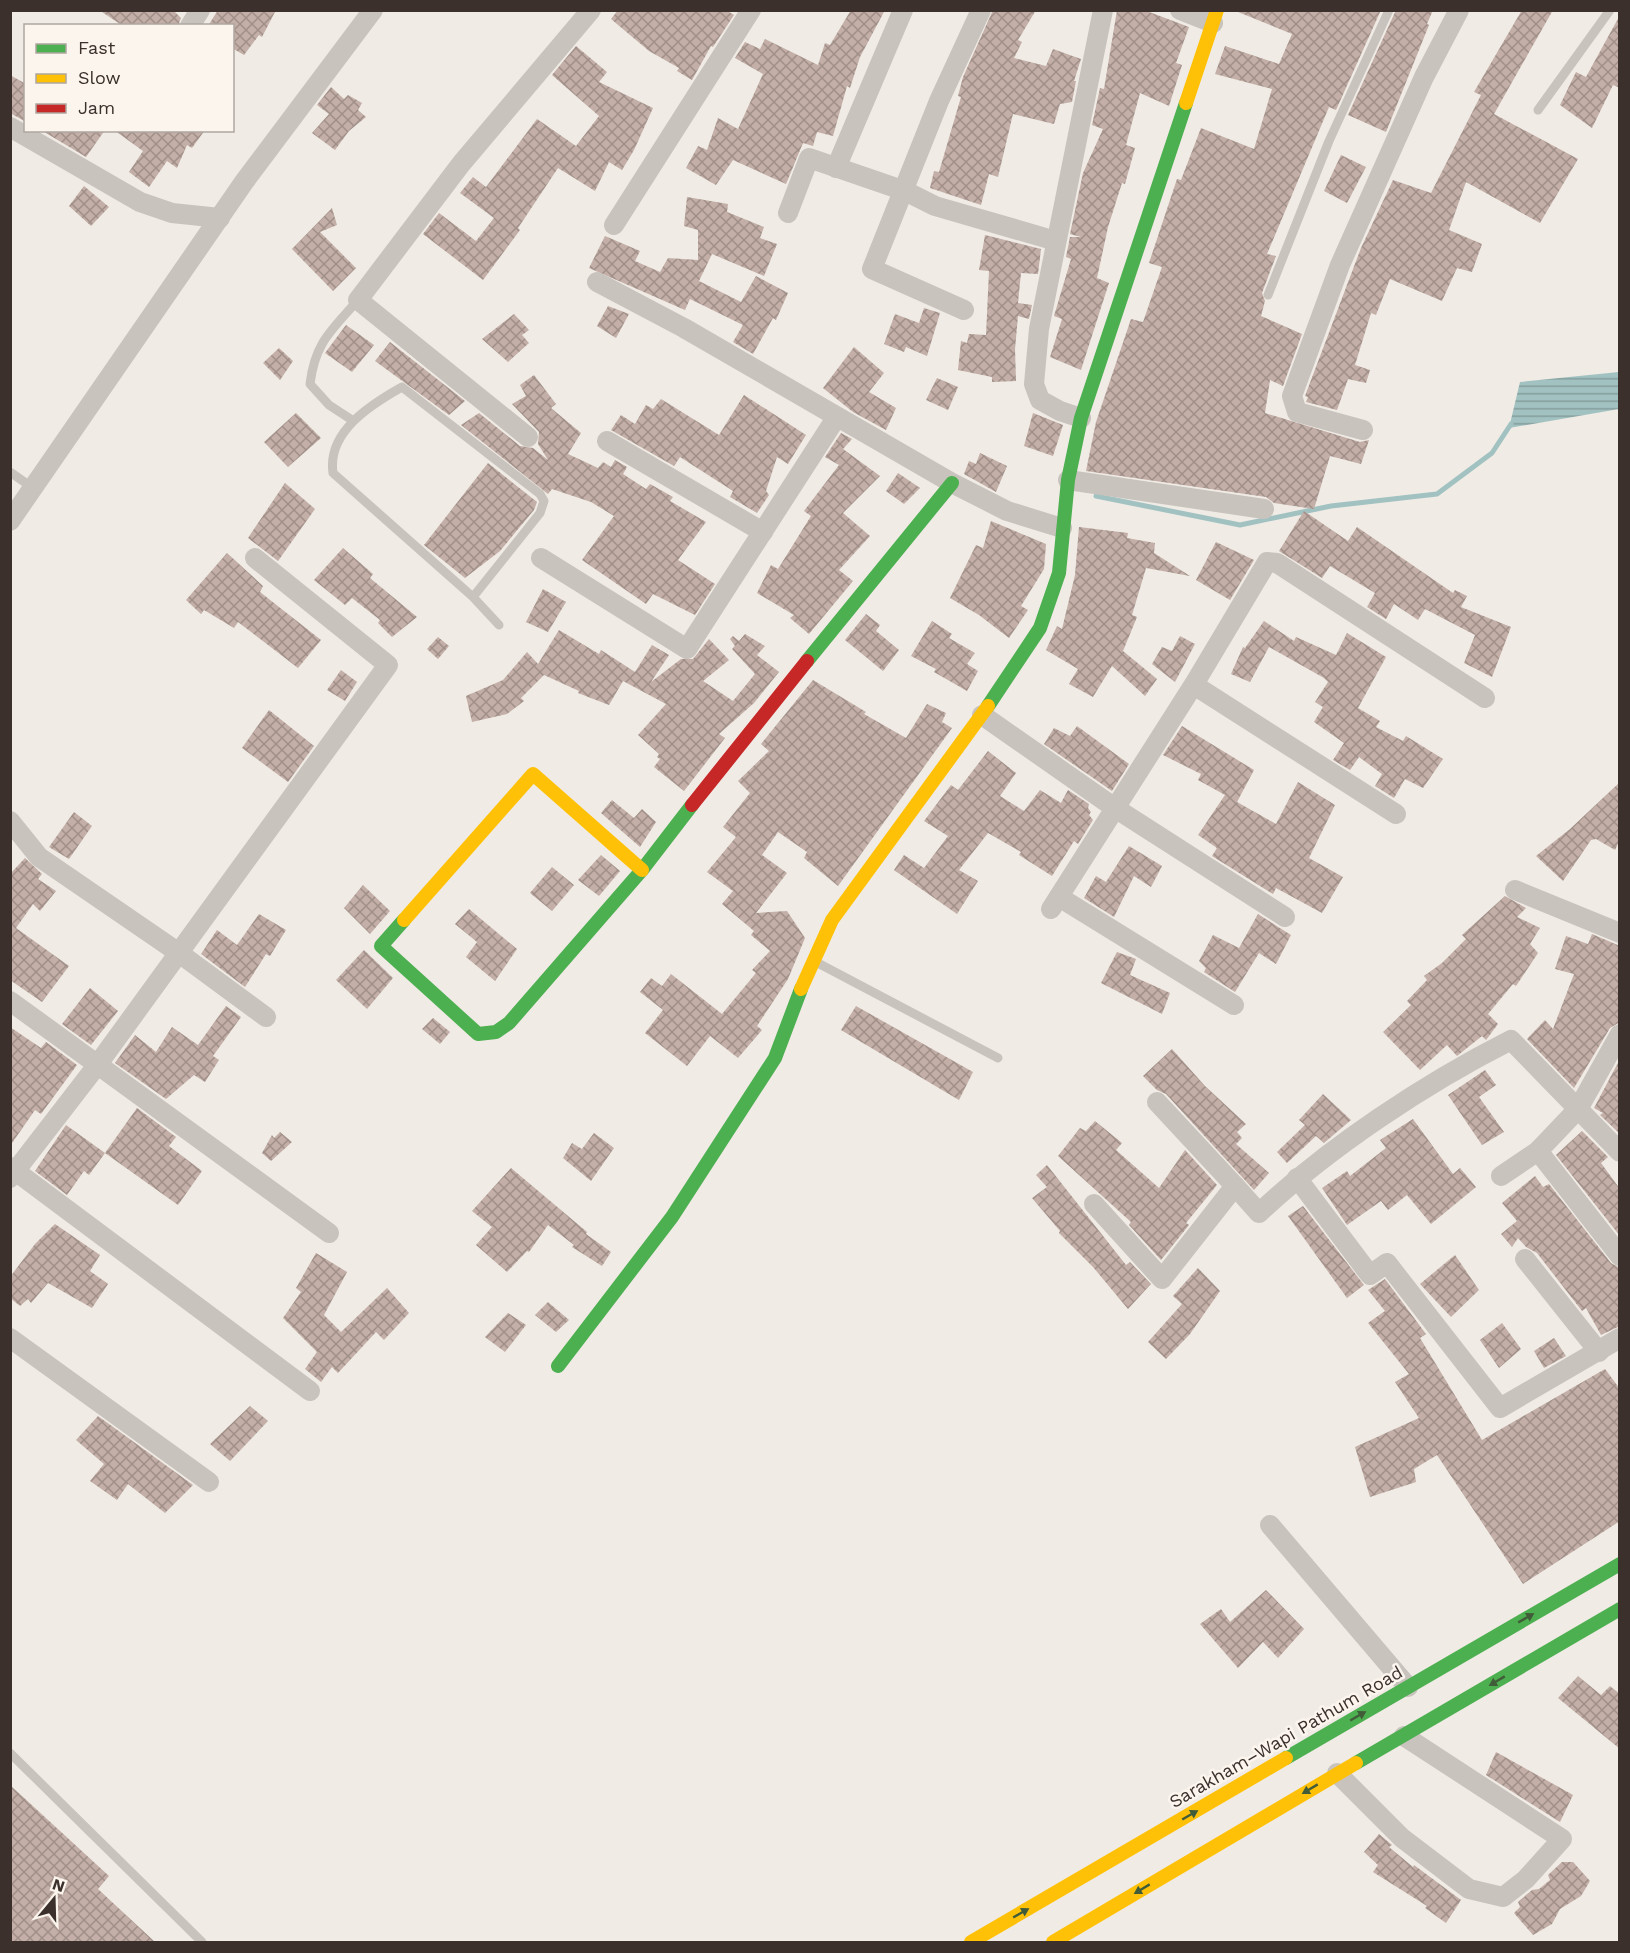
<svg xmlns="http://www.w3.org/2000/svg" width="1630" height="1953" viewBox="0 0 1630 1953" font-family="'Work Sans',sans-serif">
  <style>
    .water { fill: url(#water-rules) }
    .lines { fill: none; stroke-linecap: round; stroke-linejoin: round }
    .stream { stroke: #a1c2c1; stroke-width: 5 }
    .building { fill: url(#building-cross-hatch) }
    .lane { stroke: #c9c3be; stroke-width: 9 }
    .street { stroke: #c9c3be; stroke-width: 20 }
    .fast { stroke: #4caf50; stroke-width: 14 }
    .slow { stroke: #ffc107; stroke-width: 14 }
    .jam { stroke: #c62828; stroke-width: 14 }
    .oneway { fill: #415c38 }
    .labels { text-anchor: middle; stroke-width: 5; stroke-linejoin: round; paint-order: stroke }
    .street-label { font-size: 18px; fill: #3b302b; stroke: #fbf5ee }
  </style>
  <defs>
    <pattern id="water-rules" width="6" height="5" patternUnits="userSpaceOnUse" patternTransform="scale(1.5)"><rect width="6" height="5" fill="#a1c2c1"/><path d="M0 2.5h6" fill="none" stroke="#849e9d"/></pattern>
    <pattern id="building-cross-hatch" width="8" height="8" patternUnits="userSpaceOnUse" patternTransform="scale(1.5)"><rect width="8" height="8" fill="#c3afa7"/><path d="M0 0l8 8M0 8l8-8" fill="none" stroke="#a08f88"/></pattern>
  </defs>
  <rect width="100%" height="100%" fill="#f0ebe5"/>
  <polygon class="water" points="1619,372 1619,409 1509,428 1520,382"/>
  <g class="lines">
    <polyline class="stream" points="1096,496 1240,525 1331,506 1437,494 1492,453 1511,424"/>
  </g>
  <g class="building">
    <polygon points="99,10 173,10 181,18 178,26 123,26"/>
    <polygon points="218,10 276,10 262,37 259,35 244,55 232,48 232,26 208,26"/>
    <polygon points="618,10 726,10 734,15 713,47 711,46 692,80 677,71 679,68 649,51 611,19"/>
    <polygon points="851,10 885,10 860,57 850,88 847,86 833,136 817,132 813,146 803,143 786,184 733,160 716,185 686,168 698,146 707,150 718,118 738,129 763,74 735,58 745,42 760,49 765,39 818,65 825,43 830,45"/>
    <polygon points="993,10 1036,10 1018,40 1022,42 1014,58 1046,66 1053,49 1081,59 1074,81 1076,81 1072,102 1060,104 1054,124 1013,114 998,177 989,174 981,205 930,188 934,171 939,172 961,97 958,96 963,77"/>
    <polygon points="1117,10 1144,10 1189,27 1176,63 1182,65 1169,106 1140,93 1126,145 1135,148 1125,184 1122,183 1108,227 1097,278 1109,283 1107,289 1081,370 1050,357 1062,319 1054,316 1071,259 1066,257 1070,237 1081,237 1070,234 1083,173 1103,129 1092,125 1100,88 1104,89"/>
    <polygon points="1233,10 1381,10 1336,110 1329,107 1267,254 1276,256 1262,293 1265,301 1261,316 1302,334 1283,386 1270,380 1265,413 1360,442 1369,440 1361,464 1330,456 1314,509 1274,503 1266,497 1086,471 1096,422 1131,319 1143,322 1162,267 1149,263 1177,179 1181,180 1201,128 1254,149 1272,89 1215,74 1225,46 1279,64 1292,34"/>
    <polygon points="1396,10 1433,10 1427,24 1429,25 1386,132 1348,115"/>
    <polygon points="1522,10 1553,10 1494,114 1578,159 1540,223 1466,182 1449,230 1482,244 1472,272 1457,268 1442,301 1390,279 1376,315 1371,313 1355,365 1370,370 1366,383 1348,379 1337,410 1306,402 1308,397 1305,396 1361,248 1393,180 1431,193 1481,95 1474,92"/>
    <polygon points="1620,15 1620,88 1613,85 1592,128 1560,105 1576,72 1586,77"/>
    <polygon points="576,46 607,72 599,82 653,108 634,150 622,170 609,162 595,191 558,168 518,228 520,230 483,280 423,234 439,213 476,241 494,218 460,193 473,177 486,187 537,119 576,146 599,116 552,75"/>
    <polygon points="10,75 26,84 26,122 10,113"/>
    <polygon points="331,87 344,99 348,95 362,103 358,110 366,117 349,131 335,150 312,133 329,114 317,105"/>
    <polygon points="41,130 105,130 86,157"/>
    <polygon points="114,130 205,130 192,148 187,145 177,168 167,161 149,187 129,172 143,151"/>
    <polygon points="1341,155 1366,167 1347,203 1324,191"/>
    <polygon points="84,186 109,207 91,226 69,206"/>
    <polygon points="687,197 728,204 727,212 764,227 760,238 777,244 764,276 712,254 699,281 741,302 756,276 788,293 776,320 773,318 753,354 733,342 743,325 690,299 685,310 589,268 605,236 640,251 635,261 660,272 668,258 698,260 698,230 684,226"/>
    <polygon points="332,208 337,225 320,232 356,268 333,291 292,249"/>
    <polygon points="985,235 1041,249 1038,274 1021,273 1018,303 1032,305 1029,319 1018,316 1015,349 1016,381 992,382 992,377 958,370 961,341 967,343 969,334 986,335 989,271 979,270"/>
    <polygon points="608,306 629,314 616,338 597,326"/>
    <polygon points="924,308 940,313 927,356 906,347 904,352 884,344 895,314 919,323"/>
    <polygon points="514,314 529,330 522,335 529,343 508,362 482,339"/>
    <polygon points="346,325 374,345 352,372 325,353"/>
    <polygon points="390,342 465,401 449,415 375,361"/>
    <polygon points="854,347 884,373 869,392 896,408 886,430 853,412 823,388"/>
    <polygon points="279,348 293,361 280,380 263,363"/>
    <polygon points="534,375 556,404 551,408 581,433 568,454 598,468 603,462 611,467 615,460 627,467 623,474 646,489 650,484 673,497 670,501 706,522 678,560 715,584 695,615 653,594 646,604 582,560 614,516 591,502 552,489 548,494 461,425 479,413 520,446 533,448 548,460 538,444 539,432 512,404 526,396 520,385"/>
    <polygon points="937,378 958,387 948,410 926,400"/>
    <polygon points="744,395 806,435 788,464 777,457 766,491 769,495 757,513 730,497 733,491 680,457 674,466 611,430 621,415 635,424 646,405 653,409 661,399 719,435"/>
    <polygon points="296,413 321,438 288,467 264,442"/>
    <polygon points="1033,413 1063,425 1053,456 1024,446"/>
    <polygon points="841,433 852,439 843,449 880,476 843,513 870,536 839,570 853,581 809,634 790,618 794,615 757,593 771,565 778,569 811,516 804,511 839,465 825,457"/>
    <polygon points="980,453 1007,466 996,492 964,474 969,461 976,464"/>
    <polygon points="488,463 537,502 534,510 500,551 465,578 424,545"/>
    <polygon points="898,473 920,488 904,504 886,491"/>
    <polygon points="285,483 315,509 278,561 248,538"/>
    <polygon points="1304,511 1348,541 1357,527 1453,593 1455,590 1467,596 1461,607 1511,627 1492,677 1464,663 1475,635 1425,609 1418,620 1394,604 1386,619 1367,607 1375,593 1330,566 1322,578 1279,551"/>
    <polygon points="991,521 1046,544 1044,569 1021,606 1028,610 1009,638 979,615 950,598 976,545 983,548"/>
    <polygon points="1079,527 1128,533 1127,538 1155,543 1154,553 1190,576 1146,568 1132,615 1137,617 1123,651 1157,679 1145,696 1112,666 1093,697 1069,684 1078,669 1046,650 1057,626 1062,629 1075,575"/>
    <polygon points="1216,542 1254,560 1230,600 1196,580"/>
    <polygon points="343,548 373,574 370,578 417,617 392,637 378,623 380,620 352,598 345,605 314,580"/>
    <polygon points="227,553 263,586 260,592 321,640 298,668 238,622 234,628 204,610 201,614 186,600"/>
    <polygon points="543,589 566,602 548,632 526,622"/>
    <polygon points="866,614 880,625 876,631 899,650 883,671 845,640"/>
    <polygon points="932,621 952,634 949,638 975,653 967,664 978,671 967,691 934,672 936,669 911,656"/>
    <polygon points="1264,621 1294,641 1296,637 1336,655 1347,633 1386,657 1358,708 1380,721 1376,727 1403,741 1406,736 1443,759 1423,788 1405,779 1394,798 1375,786 1382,774 1359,757 1350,770 1333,760 1344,743 1314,722 1323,707 1315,702 1328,682 1324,678 1269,647 1250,682 1231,674 1243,647 1245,648"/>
    <polygon points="559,630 599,654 601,650 635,672 652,645 669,655 651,682 681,659 693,659 709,639 729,660 703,681 733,701 755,674 732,649 735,646 730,639 733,636 739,641 745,634 765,646 757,655 779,672 754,703 719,734 725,738 684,791 654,767 660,759 657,757 659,754 638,735 666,704 623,681 609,705 578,693 579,691 544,675 521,698 524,701 507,714 472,722 466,696 503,680 527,652 538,664"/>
    <polygon points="1180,636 1195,644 1175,682 1152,664 1162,647 1172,651"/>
    <polygon points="438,637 449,646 438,659 427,649"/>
    <polygon points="341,670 357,682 345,701 327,690"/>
    <polygon points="813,680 866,712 864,714 906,738 927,704 946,713 942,722 952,728 838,886 804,858 807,852 778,832 762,855 787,873 756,913 787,911 805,938 788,979 757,1026 762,1030 738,1058 710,1036 687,1066 645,1033 663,1010 640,992 651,978 662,986 671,974 722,1014 756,973 752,970 770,951 751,935 754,931 722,904 733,891 707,872 736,837 723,827 750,793 738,781 769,751 761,744"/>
    <polygon points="269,710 314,746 288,782 242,748"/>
    <polygon points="1077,726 1129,764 1112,791 1044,744 1054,728 1070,736"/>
    <polygon points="1182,726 1254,770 1237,802 1276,824 1298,782 1335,805 1309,858 1343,877 1322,913 1276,888 1273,894 1212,856 1217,848 1198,835 1225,795 1198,780 1201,774 1163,755"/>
    <polygon points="988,751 1016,773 1000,796 1024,811 1040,790 1061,803 1068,790 1089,804 1088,808 1091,812 1089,815 1093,820 1078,844 1074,841 1052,876 1019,855 1021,852 988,833 959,870 978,881 957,914 894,870 904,855 924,868 948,836 924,821 951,785 958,790"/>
    <polygon points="1620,782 1620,840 1615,850 1596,839 1591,840 1563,881 1536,856 1570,829"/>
    <polygon points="612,800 634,818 642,809 656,822 640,847 601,813"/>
    <polygon points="74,812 92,826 69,859 49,847"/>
    <polygon points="1129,846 1162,866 1151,887 1134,876 1114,917 1084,898 1096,876 1106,882"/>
    <polygon points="601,855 620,871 599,896 578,880"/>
    <polygon points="25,858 42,874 38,879 56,891 40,911 33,904 16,928 69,966 42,1002 10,980 10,874"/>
    <polygon points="552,867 574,885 552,911 530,893"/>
    <polygon points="363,885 390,911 370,934 344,908"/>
    <polygon points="1505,896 1526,908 1517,917 1540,928 1530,944 1538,953 1516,986 1513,984 1488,1014 1498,1024 1486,1040 1482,1036 1457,1056 1447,1045 1420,1070 1383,1032 1411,1005 1407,1001 1427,980 1424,976 1442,963 1466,939 1462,935"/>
    <polygon points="469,909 517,949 495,981 466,957 477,942 455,924"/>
    <polygon points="259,914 286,930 270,956 266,954 245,987 201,954 217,930 237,945"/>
    <polygon points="1258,914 1291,935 1276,964 1259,953 1235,992 1204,972 1206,968 1199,961 1213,935 1239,948"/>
    <polygon points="1592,934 1620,946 1620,1022 1610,1028 1574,1088 1527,1039 1545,1020 1553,1029 1574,974 1555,969 1566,936 1588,944"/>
    <polygon points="364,950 393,978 367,1009 336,980"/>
    <polygon points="1117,952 1136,959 1130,975 1170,993 1162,1014 1101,983"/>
    <polygon points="90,988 118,1011 91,1045 62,1024"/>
    <polygon points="226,1006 241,1017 213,1056 219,1060 205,1082 194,1075 166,1099 115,1063 135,1035 156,1052 172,1027 198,1045"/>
    <polygon points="856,1006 973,1072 959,1100 841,1030"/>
    <polygon points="433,1018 450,1032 440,1044 422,1029"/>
    <polygon points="10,1027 41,1048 46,1042 77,1065 41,1114 35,1110 10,1146"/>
    <polygon points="1172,1049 1205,1086 1246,1124 1237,1132 1242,1138 1236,1144 1269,1173 1254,1190 1166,1094 1157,1090 1143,1076"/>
    <polygon points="1620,1059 1620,1134 1600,1115 1603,1113 1594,1108"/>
    <polygon points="1485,1070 1496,1085 1479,1097 1504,1132 1482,1145 1448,1095"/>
    <polygon points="1323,1094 1351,1120 1324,1143 1316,1136 1287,1163 1277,1152 1305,1125 1299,1120"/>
    <polygon points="137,1108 176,1137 169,1146 202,1171 178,1205 105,1153"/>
    <polygon points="1413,1119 1453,1174 1460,1168 1476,1187 1431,1224 1407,1195 1388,1210 1381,1201 1347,1225 1322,1188 1347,1171 1350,1176 1386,1148 1380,1140"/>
    <polygon points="1095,1121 1122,1143 1116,1150 1159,1188 1185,1150 1217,1185 1186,1223 1189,1225 1161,1260 1129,1225 1131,1222 1058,1156 1080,1128 1086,1131"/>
    <polygon points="66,1125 105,1153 89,1175 84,1171 67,1195 35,1171"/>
    <polygon points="1582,1131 1608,1157 1601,1163 1620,1189 1620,1236 1556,1155"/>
    <polygon points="280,1132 292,1142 271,1161 262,1153 272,1135 274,1138"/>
    <polygon points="594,1133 614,1148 591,1181 563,1158 572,1143 582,1149"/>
    <polygon points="1047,1165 1126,1265 1130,1262 1151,1284 1128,1309 1093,1267 1059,1233 1060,1231 1032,1198 1047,1187 1036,1175"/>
    <polygon points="511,1168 587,1232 586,1234 611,1252 602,1266 572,1247 574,1245 548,1225 529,1252 527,1251 507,1272 476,1245 492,1227 472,1211"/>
    <polygon points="1535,1176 1543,1187 1549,1184 1611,1263 1620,1268 1620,1326 1601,1335 1586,1308 1582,1311 1537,1253 1526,1247 1518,1238 1512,1247 1501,1234 1517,1221 1502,1203"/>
    <polygon points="1303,1206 1364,1285 1347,1298 1288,1216"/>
    <polygon points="55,1224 100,1255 90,1271 108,1284 92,1308 48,1283 31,1303 28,1299 20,1306 10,1298 10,1277 35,1244"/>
    <polygon points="316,1253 347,1272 324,1315 341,1332 387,1288 409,1313 384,1340 376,1332 338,1373 332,1367 321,1382 305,1369 317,1352 283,1318 301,1292 296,1288"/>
    <polygon points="1455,1255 1479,1290 1451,1317 1420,1284"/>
    <polygon points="1198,1268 1220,1291 1190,1334 1166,1359 1148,1342 1182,1304 1173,1296"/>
    <polygon points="1385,1279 1426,1334 1420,1338 1482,1440 1605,1369 1620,1389 1620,1521 1523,1584 1437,1455 1414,1469 1416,1482 1370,1497 1355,1447 1419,1418 1395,1382 1409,1374 1368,1323 1385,1311 1368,1290"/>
    <polygon points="548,1302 569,1320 556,1332 535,1315"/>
    <polygon points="508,1313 526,1325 505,1352 485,1337"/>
    <polygon points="1502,1323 1521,1349 1499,1368 1480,1340"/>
    <polygon points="1554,1338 1566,1356 1544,1368 1534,1351"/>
    <polygon points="250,1406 268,1421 230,1461 210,1444"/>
    <polygon points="98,1416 193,1485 165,1513 128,1484 117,1500 90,1481 104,1464 76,1440"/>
    <polygon points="1266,1590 1304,1629 1278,1658 1263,1642 1238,1668 1200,1624 1221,1609 1230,1622"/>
    <polygon points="1578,1676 1601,1695 1610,1686 1620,1694 1620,1749 1558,1698"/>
    <polygon points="1496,1752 1573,1795 1560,1822 1486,1775"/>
    <polygon points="10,1785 109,1876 98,1889 155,1942 10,1942"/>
    <polygon points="1379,1834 1392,1845 1389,1847 1413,1867 1414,1865 1461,1900 1446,1923 1425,1908 1427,1906 1373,1872 1378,1865 1364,1852"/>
    <polygon points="1562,1862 1573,1862 1590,1881 1581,1896 1560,1909 1552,1924 1533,1935 1514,1913 1520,1907 1518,1902 1532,1890 1539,1889 1550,1880 1548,1875"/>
  </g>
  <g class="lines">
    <g class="lane">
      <polyline points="1538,110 1610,10"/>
      <polyline points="1268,295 1329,141 1389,10"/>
      <path d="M352,420l-23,-15 -19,-21c5,-42 22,-54 48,-84"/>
      <polyline points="10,472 33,488"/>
      <path d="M473,597l67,-84 4,-12 -4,-7 -138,-107c-32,18 -75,45 -69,86l140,124 26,28"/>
      <polyline points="814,961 998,1058"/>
      <polyline points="10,1753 202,1942"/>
    </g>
    <g class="street">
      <polyline points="1180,10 1213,23"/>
      <polyline points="190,26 200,10"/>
      <polyline points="10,127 140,202 172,213 220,218"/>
      <polyline points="836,168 903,10"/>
      <polyline points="788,213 809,158 905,191 935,206 1056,241"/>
      <polyline points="614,225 751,10"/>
      <polyline points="597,282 684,328 952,483 1007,511 1062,528"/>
      <polyline points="964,310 872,269 939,101 981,10"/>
      <polyline points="1081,418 1060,411 1040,400 1034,384 1039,329 1103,10"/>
      <polyline points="1363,430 1297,412 1292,396 1340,265 1424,77 1459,10"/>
      <polyline points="528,437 358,300 461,164 591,10"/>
      <polyline points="607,441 763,532"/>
      <polyline points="1068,480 1264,509"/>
      <polyline points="10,521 244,182 373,10"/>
      <polyline points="541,558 687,649 836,418"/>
      <polyline points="1194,685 1396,814"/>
      <polyline points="982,715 1115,808 1285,917"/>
      <polyline points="10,821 39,857 179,953 266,1017"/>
      <polyline points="1515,890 1620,933"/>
      <polyline points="1059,897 1234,1005"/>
      <polyline points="1051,909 1196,681 1267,562 1277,563 1485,698"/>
      <polyline points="10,1001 329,1233"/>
      <polyline points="1157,1102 1235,1186"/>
      <polyline points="1538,1151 1620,1256"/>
      <polyline points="10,1167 310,1391"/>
      <polyline points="1501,1176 1538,1151 1578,1109 1620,1034"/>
      <polyline points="10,1178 98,1064 388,665 255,558"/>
      <polyline points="1297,1178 1370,1275 1387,1263 1500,1408 1620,1338"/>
      <path d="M1094,1204l68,75 73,-93 24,27c70,-66 167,-130 252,-173l109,112"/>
      <polyline points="1525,1259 1599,1352"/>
      <polyline points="10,1338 209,1482"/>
      <polyline points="1270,1525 1408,1687"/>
      <polyline points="1337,1773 1402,1838 1469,1889 1503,1897 1526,1879 1562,1839 1404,1736"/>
    </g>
    <g class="fast">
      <polyline points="807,661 952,483"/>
      <polyline points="988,706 1040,628 1059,573 1068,480 1081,418 1186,103"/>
      <polyline points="404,920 381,946 478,1034 496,1032 509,1023 642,870 692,805"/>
      <polyline points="558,1366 672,1217 775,1058 801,989"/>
      <polyline points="1286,1758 1620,1564"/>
      <polyline points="1356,1763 1620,1609"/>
    </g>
    <g class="slow">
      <polyline points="1186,103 1217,10"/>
      <polyline points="404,920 533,774 642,870"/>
      <polyline points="801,989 832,920 988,706"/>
      <polyline points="971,1942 1286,1758"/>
      <polyline points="1053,1942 1356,1763"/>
    </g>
    <polyline class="jam" points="692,805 807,661"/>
  </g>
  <defs><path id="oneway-solid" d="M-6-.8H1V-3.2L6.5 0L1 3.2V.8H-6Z" transform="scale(1.5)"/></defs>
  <g class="oneway">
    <use href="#oneway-solid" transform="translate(1526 1618) rotate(-30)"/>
    <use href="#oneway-solid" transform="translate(1497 1681) rotate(149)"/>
    <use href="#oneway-solid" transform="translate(1358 1716) rotate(-30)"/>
    <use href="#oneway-solid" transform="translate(1310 1789) rotate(149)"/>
    <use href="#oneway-solid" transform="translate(1190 1815) rotate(-30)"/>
    <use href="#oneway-solid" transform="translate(1142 1889) rotate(149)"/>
    <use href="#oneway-solid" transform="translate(1021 1913) rotate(-30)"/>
  </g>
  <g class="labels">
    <g class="street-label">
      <text transform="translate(1286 1737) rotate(-30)" y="6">Sarakham–Wapi Pathum Road</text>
    </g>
  </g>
  <rect width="1630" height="1953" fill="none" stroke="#3b302b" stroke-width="24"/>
  <rect x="24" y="24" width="210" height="108" fill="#fbf5ee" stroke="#aea6a0" stroke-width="1.5"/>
  <rect x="36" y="44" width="30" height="9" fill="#4caf50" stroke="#aea6a0" stroke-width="1.5"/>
  <text x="78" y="54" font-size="18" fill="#3b302b">Fast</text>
  <rect x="36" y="74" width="30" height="9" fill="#ffc107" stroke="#aea6a0" stroke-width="1.5"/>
  <text x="78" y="84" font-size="18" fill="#3b302b">Slow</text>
  <rect x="36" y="104" width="30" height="9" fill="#c62828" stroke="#aea6a0" stroke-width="1.5"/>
  <text x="78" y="114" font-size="18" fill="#3b302b">Jam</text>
  <g transform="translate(54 1899) rotate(19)" stroke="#fbf5ee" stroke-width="4.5" paint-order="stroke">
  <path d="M0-4.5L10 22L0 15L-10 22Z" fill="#3b302b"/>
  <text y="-9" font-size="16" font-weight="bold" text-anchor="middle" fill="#3b302b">N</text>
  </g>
</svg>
